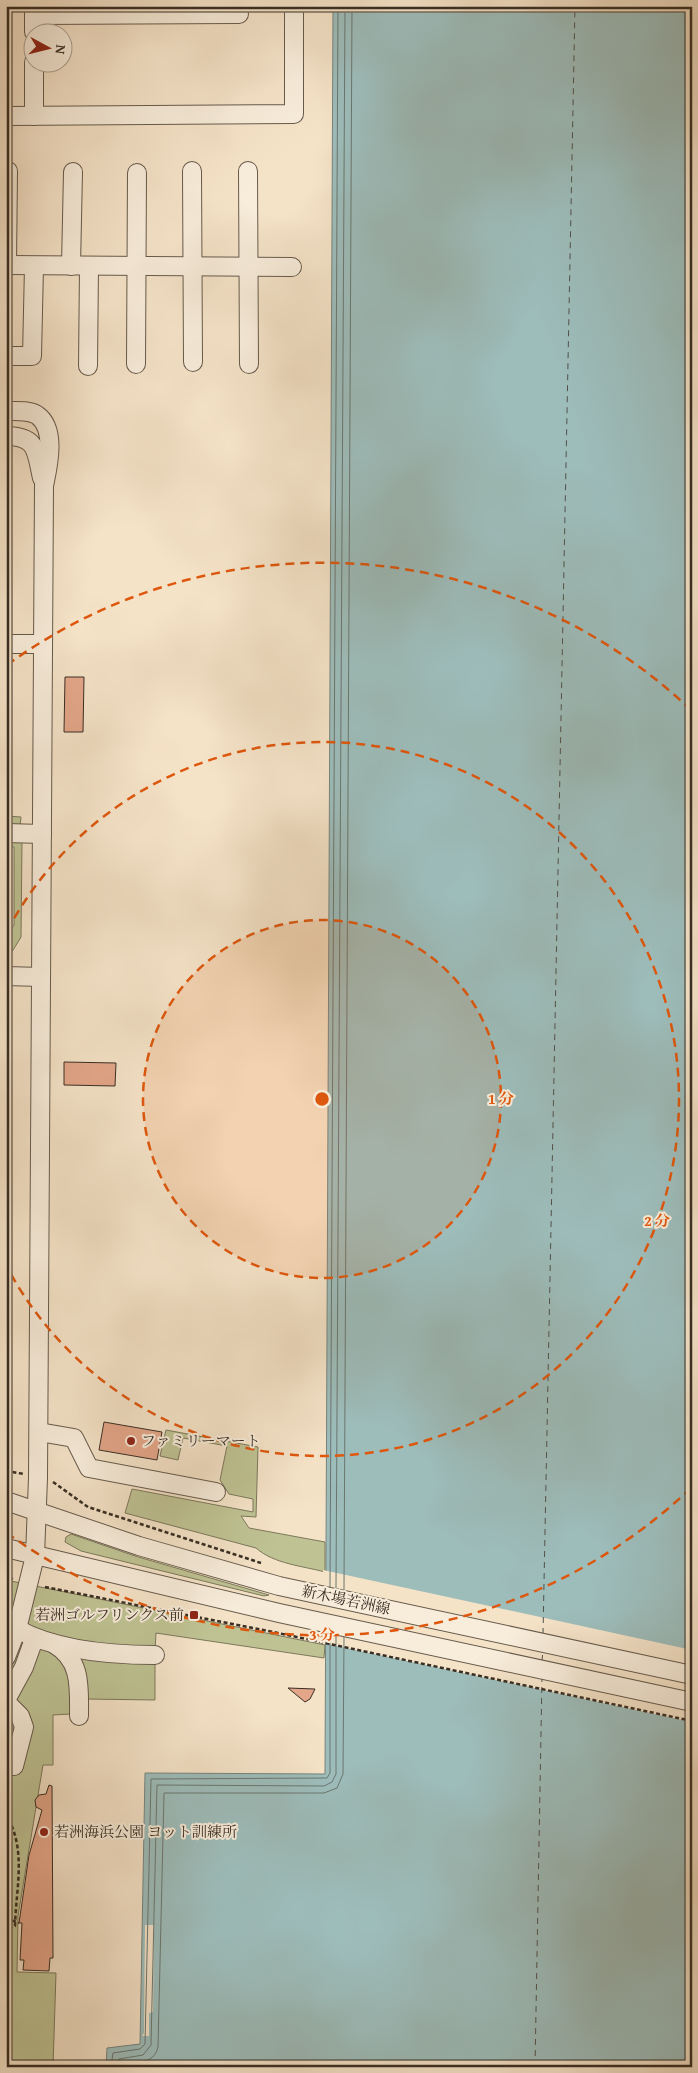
<svg xmlns="http://www.w3.org/2000/svg" width="698" height="2073" viewBox="0 0 698 2073" font-family="'Gentium Book Plus','Noto Serif JP',serif">
  <style>
    .green { fill: #bfc394; stroke: #7c785c }
    .water { fill: #9dbdbb; stroke: #75847f }
    .pier { fill: #f5e3c8 }
    .lines { fill: none; stroke-linecap: round; stroke-linejoin: round }
    .shore { stroke: #6a7670; stroke-width: 1 }
    .ferry { stroke: #51524a; stroke-width: 1; stroke-dasharray: 6 5; stroke-linecap: butt }
    .building { fill: #e4a689; stroke: #382e24 }
    .minor-casing { stroke: #675b4d; stroke-width: 20 }
    .path { stroke: #382e24; stroke-width: 2.5; stroke-dasharray: 4 2.5; stroke-linecap: butt }
    .minor { stroke: #f8eddb; stroke-width: 18 }
    .path-bridge { stroke: #382e24; stroke-width: 2.5; stroke-dasharray: 4 2.5; stroke-linecap: butt }
    .ring { fill: none; stroke: #df570d; stroke-width: 2.5; stroke-dasharray: 9 6 }
    .poi-dot { fill: #8f2418; stroke: #f8eddb; stroke-width: 2 }
    .labels { text-anchor: middle; stroke-width: 4; stroke-linejoin: round; paint-order: stroke }
    .poi-label { font-size: 15px; fill: #382e24; stroke: #f8eddb; text-anchor: start }
    .street-label { font-size: 15px; fill: #382e24; stroke: #f8eddb }
    .centre { fill: #df570d; stroke: #f8eddb; stroke-width: 2.5 }
    .ring-label { font-size: 15px; text-anchor: middle; font-weight: bold; fill: #df570d; stroke: #f8eddb; stroke-width: 4; stroke-linejoin: round; paint-order: stroke }
  </style>
  <rect width="100%" height="100%" fill="#f5e3c8"/>
  <filter id="stains"><feTurbulence type="fractalNoise" baseFrequency=".004" numOctaves="4"/><feColorMatrix values="0 0 0 0 .2 0 0 0 0 .09 0 0 0 0 .02 0 0 0 .5 -.17"/></filter>
  <radialGradient id="worn" r=".72"><stop offset=".6" stop-color="#630" stop-opacity="0"/><stop offset="1" stop-color="#630" stop-opacity=".3"/></radialGradient>
  <g class="green">
    <polygon points="6,816 21,817 20,826 6,826"/>
    <polygon points="6,841 22,841 21,937 10,955 6,955 6,936 14,925 14,847 6,846"/>
    <path d="M166,1430l92,17 -2,70 -15,-1 8,12 76,14v30c-22,-6 -51,-8 -69,-24l-131,-35 7,-24 121,23v-13l-24,-5 -9,-14 7,-34 -44,-8 -5,22 -18,-4z"/>
    <polygon points="71,1534 135,1556 269,1595 264,1596 81,1551 65,1542 66,1537"/>
    <polygon points="6,1580 325,1645 324,1658 156,1633 155,1650 53,1650 72,1674 71,1714 53,1715 53,1765 43,1765 18,1916 17,1972 56,1973 53,2067 6,2067"/>
    <polygon points="78,1657 155,1661 155,1700 85,1699"/>
  </g>
  <polygon class="water" points="333,6 692,6 692,2067 106,2067 107,2048 140,2044 145,1773 325,1774"/>
  <g class="pier">
    <polygon points="323,1570 692,1650 692,1722 323,1643"/>
    <polygon points="145,1925 154,1925 153,2012 149,2013 149,2036 142,2036 144,2033"/>
  </g>
  <g class="lines">
    <g class="shore">
      <polyline points="330,1587 338,6"/>
      <polyline points="336,1588 345,6"/>
      <polyline points="344,1590 352,6"/>
      <polyline points="111,2067 113,2053 140,2049 145,2044 151,1779 327,1778 330,1773 330,1634"/>
      <polyline points="117,2067 119,2059 143,2055 151,2045 157,1785 324,1786 332,1782 336,1774 336,1636"/>
      <path d="M125,2067c13,-8 28,-1 33,-20l6,-254h160l13,-5 6,-14 1,-137"/>
    </g>
    <g class="ferry">
      <polyline points="543,1634 575,6"/>
      <polyline points="542,1661 543,1650"/>
      <polyline points="535,2067 542,1678"/>
    </g>
  </g>
  <g class="building">
    <polygon points="65,677 84,677 83,732 64,732"/>
    <polygon points="64,1062 116,1063 115,1086 64,1085"/>
    <polygon points="104,1422 162,1432 157,1460 99,1450"/>
    <polygon points="288,1688 315,1689 310,1699 305,1702"/>
    <polygon points="49,1785 52,1786 53,1958 50,1958 49,1971 23,1970 24,1960 20,1960 22,1923 19,1923 29,1855 42,1810 36,1807 35,1800 39,1795 46,1794"/>
  </g>
  <g class="lines">
    <defs>
      <g id="minor">
        <polyline points="34,15 239,14"/>
        <polyline points="34,32 34,6"/>
        <polyline points="6,116 294,114 294,6"/>
        <polyline points="34,116 34,62"/>
        <polyline points="192,171 193,362"/>
        <polyline points="248,171 249,364"/>
        <polyline points="6,265 292,267"/>
        <polyline points="7,265 8,171"/>
        <polyline points="71,266 73,172"/>
        <polyline points="6,356 32,356 34,266"/>
        <polyline points="136,364 137,173"/>
        <polyline points="88,366 89,266"/>
        <path d="M6,411c10,0 23,-1 31,4 20,14 11,51 7,71l-6,992 -3,78 -18,73 -11,28"/>
        <path d="M6,436c32,0 30,16 36,42"/>
        <polyline points="6,644 43,644"/>
        <polyline points="6,833 42,834"/>
        <polyline points="6,976 41,977"/>
        <polyline points="39,1432 74,1438 89,1468 216,1492"/>
        <polyline points="6,1501 139,1546 279,1586 692,1675"/>
        <polyline points="6,1548 279,1613 692,1702"/>
        <path d="M17,1629c40,22 93,26 138,26"/>
        <path d="M54,1644c28,16 25,44 25,72"/>
        <polyline points="6,1700 24,1667 34,1639"/>
        <polyline points="6,1702 20,1716 24,1727 14,1766"/>
      </g>
    </defs>
    <use href="#minor" class="minor-casing"/>
    <g class="path">
      <polyline points="6,1471 24,1474"/>
      <polyline points="53,1482 88,1507 261,1563"/>
      <polyline points="6,1577 13,1579"/>
      <polyline points="45,1587 278,1633 692,1721"/>
      <polyline points="6,1781 6,1788"/>
      <path d="M6,1814c21,36 10,73 9,112l-9,4"/>
    </g>
    <use href="#minor" class="minor"/>
    <polyline class="path-bridge" points="6,1918 19,1923"/>
  </g>
  <circle cx="322" cy="1099" r="179" fill="#df570d" fill-opacity=".12"/>
  <g class="ring">
    <circle cx="322" cy="1099" r="179"/>
    <path d="M7 931A357 357 0 1 1 7 1267"/>
    <path d="M691 1488A536 536 0 0 1 7 1533M7 665A536 536 0 0 1 691 710"/>
  </g>
  <g class="poi-dot">
    <circle cx="131" cy="1441" r="5"/>
    <rect x="189" y="1610" width="10" height="10" rx="2.5"/>
    <circle cx="44" cy="1832" r="5"/>
  </g>
  <g class="labels">
    <g class="poi-label">
      <text x="141" y="1446">ファミリーマート</text>
      <text x="184" y="1620" text-anchor="end">若洲ゴルフリンクス前</text>
      <text x="54" y="1837">若洲海浜公園 ヨット訓練所</text>
    </g>
    <g class="street-label">
      <text transform="translate(346 1600) rotate(12)" y="5">新木場若洲線</text>
    </g>
  </g>
  <circle cx="322" cy="1099" r="8" class="centre"/>
  <g class="ring-label">
    <text x="501" y="1104">1 分</text>
    <text x="657" y="1226">2 分</text>
    <text x="322" y="1640">3 分</text>
  </g>
  <rect width="698" height="2073" fill="none" stroke="#f5e3c8" stroke-width="25"/>
  <rect x="8" y="8" width="683" height="2058" fill="none" stroke="#382e24" stroke-width="2.5"/>
  <rect x="12" y="12" width="673" height="2048" fill="none" stroke="#382e24"/>
  <g transform="translate(48 48) rotate(97)"><circle r="24" fill="#f8eddb" stroke="#aba192"/>
  <path d="M0-4L9 19L0 12L-9 19Z" fill="#8f2418"/>
  <text y="-8" font-size="14" font-weight="bold" text-anchor="middle" fill="#382e24">N</text>
  </g>
  <rect width="100%" height="100%" filter="url(#stains)"/>
  <rect width="100%" height="100%" fill="url(#worn)"/>
</svg>
